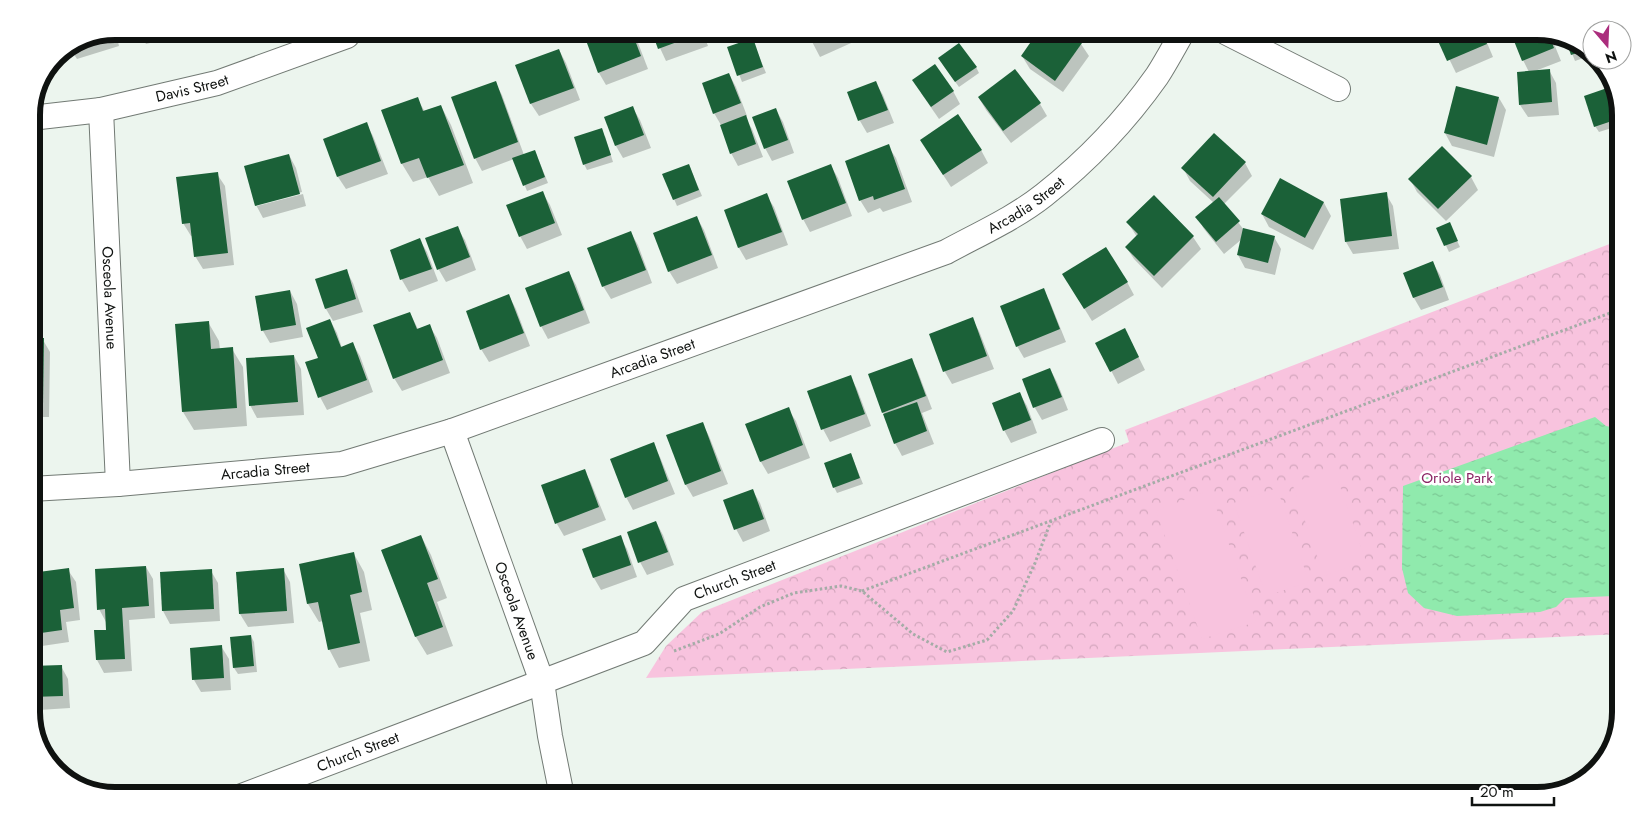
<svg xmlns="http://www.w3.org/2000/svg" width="1652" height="827" viewBox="0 0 1652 827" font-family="Jost,sans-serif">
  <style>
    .forest { fill: url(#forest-crowns) }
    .garden { fill: #f8c3de }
    .water { fill: url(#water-ripples) }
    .shadow { fill: #0003 }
    .building { fill: #1b6138 }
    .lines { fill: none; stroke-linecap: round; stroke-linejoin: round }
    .street-casing { stroke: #727a74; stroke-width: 26 }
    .path { stroke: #a5aca7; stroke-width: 3; stroke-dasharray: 2.5 2.5; stroke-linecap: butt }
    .street { stroke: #fff; stroke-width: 24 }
    .labels { text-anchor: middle; stroke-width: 5; stroke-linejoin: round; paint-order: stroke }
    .street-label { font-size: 15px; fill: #0f1210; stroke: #fff }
    .park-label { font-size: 15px; fill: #8a2564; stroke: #fff }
    .rim { fill: none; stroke: #0f1210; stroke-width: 6 }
  </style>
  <defs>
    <pattern id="forest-crowns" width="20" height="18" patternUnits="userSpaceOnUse" patternTransform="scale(1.25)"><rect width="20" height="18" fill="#f8c3de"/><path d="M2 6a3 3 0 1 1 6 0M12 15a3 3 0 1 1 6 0" fill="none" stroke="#d3a6bd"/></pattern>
    <pattern id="water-ripples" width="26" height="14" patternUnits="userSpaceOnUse" patternTransform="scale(1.25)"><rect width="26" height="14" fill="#90eaad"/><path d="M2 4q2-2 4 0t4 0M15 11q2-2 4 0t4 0" fill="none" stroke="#7bc894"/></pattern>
  </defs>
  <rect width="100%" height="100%" fill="#ecf5ee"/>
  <polygon class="forest" points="1620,240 1621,634 646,678 666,646 702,612 1129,442 1125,430"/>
  <g class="garden">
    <polygon points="1334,469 1366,561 1324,576 1292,483"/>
    <polygon points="1277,488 1309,582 1266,596 1234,503"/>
    <polygon points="1210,490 1256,622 1202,639 1156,511"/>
  </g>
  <polygon class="water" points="1595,417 1606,426 1621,429 1621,579 1613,581 1614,596 1565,598 1556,607 1540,612 1457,616 1424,608 1408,593 1402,568 1403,486"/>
  <g class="shadow">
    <polygon points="1482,31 1493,57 1456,73 1436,32"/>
    <polygon points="1537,31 1550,34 1561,61 1535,71 1549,70 1556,83 1559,115 1528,117 1520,105 1529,72 1523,60"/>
    <polygon points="808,34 869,34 869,35 820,57"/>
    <polygon points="585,35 635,35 648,69 606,85 599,73"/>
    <polygon points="654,35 704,35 708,46 666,61"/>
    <polygon points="83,37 117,37 119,46 77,59 69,47"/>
    <polygon points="142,37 175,37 146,44"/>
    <polygon points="1566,38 1574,40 1592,55 1575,61"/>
    <polygon points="752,39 766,73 742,82 729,48"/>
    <polygon points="1081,44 1089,56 1063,92 1030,69 1022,56"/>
    <polygon points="559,50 566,63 580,100 539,116 531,104 517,66"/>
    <polygon points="943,65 976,67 979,73 959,87"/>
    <polygon points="729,74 736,87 747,116 745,117 752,129 763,157 738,166 731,153 721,125 714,113"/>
    <polygon points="495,82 502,95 524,155 535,151 548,183 527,191 514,159 482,171 475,158"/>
    <polygon points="875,82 883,95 894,123 867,133 860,121 849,93"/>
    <polygon points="953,91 960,104 939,119 921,93"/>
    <polygon points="417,98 425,112 441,106 451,125 473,183 439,196 428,177 413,182 402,164 383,111"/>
    <polygon points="979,98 1040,104 1047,116 1011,143 986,110"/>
    <polygon points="1499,98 1506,110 1494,157 1452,146 1445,133"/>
    <polygon points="632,107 640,120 651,148 623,158 616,146"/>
    <polygon points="776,110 783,122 794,153 772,161 765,148"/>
    <polygon points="1621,110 1621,125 1599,132 1595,126"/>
    <polygon points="366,124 373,136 388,174 346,189 338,177 324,139"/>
    <polygon points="605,136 613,162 587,170 584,164"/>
    <polygon points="888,146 896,158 912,202 883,212 880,208 868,213 860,200"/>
    <polygon points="1442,148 1471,177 1478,190 1446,221 1417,192 1410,179"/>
    <polygon points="981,150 988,163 951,187 929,153"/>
    <polygon points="289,155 296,168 302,192 257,204 257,206 303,194 306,206 263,218 256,205"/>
    <polygon points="1245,163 1252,176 1224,204 1244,230 1274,237 1281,249 1275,275 1245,268 1238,255 1242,239 1224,254 1204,229 1197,217 1214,203 1190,181 1183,168"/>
    <polygon points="689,165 702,196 677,206 664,175"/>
    <polygon points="831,166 838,178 852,216 810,232 803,219"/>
    <polygon points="217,174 225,186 234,265 203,269 195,256 193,236 191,236 183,223"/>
    <polygon points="1281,180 1324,203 1331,216 1313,250 1269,227 1262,214"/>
    <polygon points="542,192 550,205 562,235 527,249 520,236"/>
    <polygon points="1386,194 1393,206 1399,249 1353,254 1346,242"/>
    <polygon points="766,195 774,207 788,245 746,260 739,248 725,211"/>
    <polygon points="1154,197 1193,237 1201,249 1162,288 1134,259 1126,247 1137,237 1128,223"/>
    <polygon points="31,202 33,202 41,215 42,255 31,255"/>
    <polygon points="697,218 704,230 718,268 677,284 669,271"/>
    <polygon points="457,228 465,240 476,270 446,282 439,270 427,239"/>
    <polygon points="1438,229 1452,230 1460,247 1449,252"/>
    <polygon points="631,233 638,245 652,283 611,299 603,286"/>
    <polygon points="420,240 427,252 438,281 409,292 402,280 391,251"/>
    <polygon points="1433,263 1440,275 1449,300 1421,310 1414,298 1405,273"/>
    <polygon points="346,270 353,283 363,312 333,321 326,309 317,280"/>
    <polygon points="569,273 576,285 590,323 548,339 541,326"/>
    <polygon points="1127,282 1134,295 1092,321 1071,287"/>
    <polygon points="1043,290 1050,302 1066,342 1024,358 1017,346"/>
    <polygon points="290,291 297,304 303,337 270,343 263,331"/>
    <polygon points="509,296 516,309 530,346 489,362 481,349"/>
    <polygon points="410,313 418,329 429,325 437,338 450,373 402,391 394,378"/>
    <polygon points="972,319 979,331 994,369 952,384 945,372 930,335"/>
    <polygon points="330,320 337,333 342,348 353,344 360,356 373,392 327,410 320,397 319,359"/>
    <polygon points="208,322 219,341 220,350 232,349 243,367 247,426 194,430 183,412"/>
    <polygon points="31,340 43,340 50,352 49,417 36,417 36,437 31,437"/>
    <polygon points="1131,342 1145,370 1118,384 1097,343"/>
    <polygon points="294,356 301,369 304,415 257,418 250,405"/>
    <polygon points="911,359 918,372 932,409 922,413 934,444 902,456 895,443 883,412"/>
    <polygon points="1050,369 1057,382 1068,410 1042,420 1035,408 1024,380"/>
    <polygon points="850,376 857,389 871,426 830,442 823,429 808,392"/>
    <polygon points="1020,394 1027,406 1037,433 1011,443 1004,430"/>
    <polygon points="788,409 796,421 810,458 768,474 761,462 747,424"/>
    <polygon points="702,423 709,436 728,484 693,497 686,485 668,436"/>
    <polygon points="653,444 660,457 675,494 633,510 626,497"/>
    <polygon points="851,454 863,484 837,493 834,487"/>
    <polygon points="584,470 591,483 606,520 564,536 557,524 543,486"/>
    <polygon points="753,491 760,503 770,531 743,542 736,529"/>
    <polygon points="656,522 663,535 674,565 647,575 640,562"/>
    <polygon points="421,536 431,555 447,598 437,602 453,646 427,655 416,637 382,550"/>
    <polygon points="620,537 627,549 637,577 601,590 594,578 584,550"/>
    <polygon points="354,554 364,572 372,610 360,613 370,661 339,668 329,649 323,621 319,622 308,604 300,565"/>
    <polygon points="146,567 153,579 155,618 129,620 132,671 104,673 97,660 95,631 107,631 106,622 99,609"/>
    <polygon points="283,569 290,582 294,623 248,627 240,614 237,573"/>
    <polygon points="68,570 76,582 80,620 66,622 69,642 42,646 35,633 31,620 31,574"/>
    <polygon points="211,571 218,583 220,621 170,624 163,611 161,573"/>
    <polygon points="251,636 254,642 257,672 238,674 234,668"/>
    <polygon points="221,646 229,659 231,690 201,692 194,680"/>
    <polygon points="61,666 68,679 70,708 39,710 32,697 31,668"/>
  </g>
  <g class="building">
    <polygon points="1481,31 1487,44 1447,61 1434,32"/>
    <polygon points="1510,31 1537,31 1549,34 1554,48 1522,61"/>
    <polygon points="1037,33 1069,33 1082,43 1055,81 1021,56"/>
    <polygon points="584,35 633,35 641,56 598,73"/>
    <polygon points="653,35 696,35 658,49"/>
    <polygon points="83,37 98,37 98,38 71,46"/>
    <polygon points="753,38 763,67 737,76 727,47"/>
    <polygon points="1565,38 1574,40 1586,50 1571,55"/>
    <polygon points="959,43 977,67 955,82 938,58"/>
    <polygon points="559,49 574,88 530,104 515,65"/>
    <polygon points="935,64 954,91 931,107 912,80"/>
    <polygon points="1015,69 1041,103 1003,131 978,97"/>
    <polygon points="1550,69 1552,102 1519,105 1517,72"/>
    <polygon points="729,73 741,103 713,114 702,83"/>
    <polygon points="496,81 518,142 474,159 451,97"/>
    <polygon points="876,81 888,110 858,121 847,92"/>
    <polygon points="1456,86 1499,97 1487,145 1444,133"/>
    <polygon points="1613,86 1621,110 1621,118 1594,127 1584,96"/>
    <polygon points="418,97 423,111 441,105 464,165 427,178 419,158 401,164 381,110"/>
    <polygon points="633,106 644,135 615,146 604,117"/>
    <polygon points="776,108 788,140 764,149 752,117"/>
    <polygon points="958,114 982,150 943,175 920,140"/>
    <polygon points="746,115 756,144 730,154 720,125"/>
    <polygon points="367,122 381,161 337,177 323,139"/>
    <polygon points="602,128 611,155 583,165 574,137"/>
    <polygon points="1214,133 1246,162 1213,197 1181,168"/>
    <polygon points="889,144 905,189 874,200 873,196 859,201 845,161"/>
    <polygon points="1442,146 1472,176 1438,209 1408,179"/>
    <polygon points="535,150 545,177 523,186 512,158"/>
    <polygon points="289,154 300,194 255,206 244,166"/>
    <polygon points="689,164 699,190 673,200 662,174"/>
    <polygon points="831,164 846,203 802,220 787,181"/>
    <polygon points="1621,164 1621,199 1619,199 1609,168"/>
    <polygon points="218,172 228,253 194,257 190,223 182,224 176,177"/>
    <polygon points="1280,178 1324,202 1305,238 1261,214"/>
    <polygon points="543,191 555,223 519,237 506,205"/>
    <polygon points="1387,192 1392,236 1345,242 1340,199"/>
    <polygon points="767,193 782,232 738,248 724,210"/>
    <polygon points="1154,195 1194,236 1154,276 1125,247 1138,234 1126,222"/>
    <polygon points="1219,197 1240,221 1216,242 1195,217"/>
    <polygon points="31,201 34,201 36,242 31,242"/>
    <polygon points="697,216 712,255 668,272 653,233"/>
    <polygon points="1450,222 1458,241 1444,246 1436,228"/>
    <polygon points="458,226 470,257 437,270 425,238"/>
    <polygon points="1243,228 1275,236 1268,263 1237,255"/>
    <polygon points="631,231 646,270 602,287 587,248"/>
    <polygon points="420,238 432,269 400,280 390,250"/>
    <polygon points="1106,247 1128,282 1084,309 1062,274"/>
    <polygon points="1433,261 1443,287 1413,298 1403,273"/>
    <polygon points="347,269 356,299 325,309 315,279"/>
    <polygon points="569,271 584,310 540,327 525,288"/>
    <polygon points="1044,288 1060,329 1016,347 1000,306"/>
    <polygon points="290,290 296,325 261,331 255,296"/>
    <polygon points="509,294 524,333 480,350 466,311"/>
    <polygon points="410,312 417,329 430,324 443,360 393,379 373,325"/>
    <polygon points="973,317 987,356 943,372 929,334"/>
    <polygon points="330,319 341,347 353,342 367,380 318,398 305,362 318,358 306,328"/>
    <polygon points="209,321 211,349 233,347 237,408 182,412 175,324"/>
    <polygon points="1125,328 1139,357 1110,372 1095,343"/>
    <polygon points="31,338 44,338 43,405 31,405"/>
    <polygon points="294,355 298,402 249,406 246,358"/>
    <polygon points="912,358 926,396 882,413 868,374"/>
    <polygon points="1050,368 1062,397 1033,408 1022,379"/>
    <polygon points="851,375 865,414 821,430 807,391"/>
    <polygon points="1020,392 1031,420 1003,431 992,403"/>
    <polygon points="917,402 927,431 894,444 883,414"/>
    <polygon points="789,407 803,445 760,462 745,424"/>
    <polygon points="703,422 721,471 685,485 666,435"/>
    <polygon points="654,442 668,481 625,498 610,459"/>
    <polygon points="851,453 860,478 833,488 824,463"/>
    <polygon points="585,469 599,507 555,524 541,485"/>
    <polygon points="753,489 764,519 734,530 723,500"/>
    <polygon points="656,521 668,552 638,563 627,532"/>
    <polygon points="421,535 438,579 427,583 443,627 415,637 381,550"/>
    <polygon points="621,535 631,565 593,578 582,549"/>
    <polygon points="354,552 362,592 350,595 360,643 328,650 318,602 307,604 299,564"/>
    <polygon points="146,566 149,606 122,608 125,659 96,660 94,630 106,630 105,609 97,610 95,569"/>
    <polygon points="69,568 74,608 60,610 62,630 34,634 31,616 31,573"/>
    <polygon points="284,568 287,611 239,614 236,572"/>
    <polygon points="212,569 214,609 162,611 160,572"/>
    <polygon points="251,635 254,666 233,668 230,637"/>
    <polygon points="222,645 224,678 192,680 190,648"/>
    <polygon points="62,665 63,696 31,697 31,666"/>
  </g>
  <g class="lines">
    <defs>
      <g id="street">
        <polyline points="1227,33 1338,89"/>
        <path id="s1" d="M101,110l17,374"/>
        <path id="s2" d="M31,118l70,-8 116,-27 130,-47"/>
        <path id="s3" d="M452,431l90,251 8,54 12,60"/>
        <path id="s4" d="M31,489l87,-5 224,-20 110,-33 494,-179c33,-18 69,-34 98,-57 43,-34 82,-75 113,-119 9,-14 17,-29 25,-43"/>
        <path id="s5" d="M242,796l402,-153 40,-44 418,-159"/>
      </g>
    </defs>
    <use href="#street" class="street-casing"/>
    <g class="path">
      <polyline points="862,591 1621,309"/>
      <polyline points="674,651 719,634 760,607 794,593 841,586 862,591 913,634 947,652 987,640 1013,611 1035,563 1051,521"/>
    </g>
    <use href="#street" class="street"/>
  </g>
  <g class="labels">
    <g class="street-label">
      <text dy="5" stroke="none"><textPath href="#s2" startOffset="164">Davis Street</textPath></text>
      <text dy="5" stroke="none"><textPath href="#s4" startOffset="1045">Arcadia Street</textPath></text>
      <text dy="5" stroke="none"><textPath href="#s1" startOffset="188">Osceola Avenue</textPath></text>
      <text dy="5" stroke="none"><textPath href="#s4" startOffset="640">Arcadia Street</textPath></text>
      <text dy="5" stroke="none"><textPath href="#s4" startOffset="235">Arcadia Street</textPath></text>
      <text dy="5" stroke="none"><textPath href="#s5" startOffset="544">Church Street</textPath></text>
      <text dy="5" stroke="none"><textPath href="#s3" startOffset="191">Osceola Avenue</textPath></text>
      <text dy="5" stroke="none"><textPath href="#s5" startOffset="124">Church Street</textPath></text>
    </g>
    <g class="park-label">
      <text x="1457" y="483">Oriole Park</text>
    </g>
  </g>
  <path d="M0 0H1652V827H0ZM115 40H1537A75 75 0 0 1 1612 115V712A75 75 0 0 1 1537 787H115A75 75 0 0 1 40 712V115A75 75 0 0 1 115 40Z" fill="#fff" fill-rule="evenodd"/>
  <path class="rim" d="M115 40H1537A75 75 0 0 1 1612 115V712A75 75 0 0 1 1537 787H115A75 75 0 0 1 40 712V115A75 75 0 0 1 115 40Z"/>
  <g transform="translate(1607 45) rotate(161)"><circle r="24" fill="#ffffff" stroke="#9fa09f"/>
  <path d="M0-4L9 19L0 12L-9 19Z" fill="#ab2d7d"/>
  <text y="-8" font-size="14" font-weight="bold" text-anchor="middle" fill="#0f1210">N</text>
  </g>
  <path d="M1472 797v8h82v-8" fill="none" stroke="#0f1210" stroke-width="2.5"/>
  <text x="1480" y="797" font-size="15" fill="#0f1210" stroke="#ffffff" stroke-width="4" paint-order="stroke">20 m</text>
</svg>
